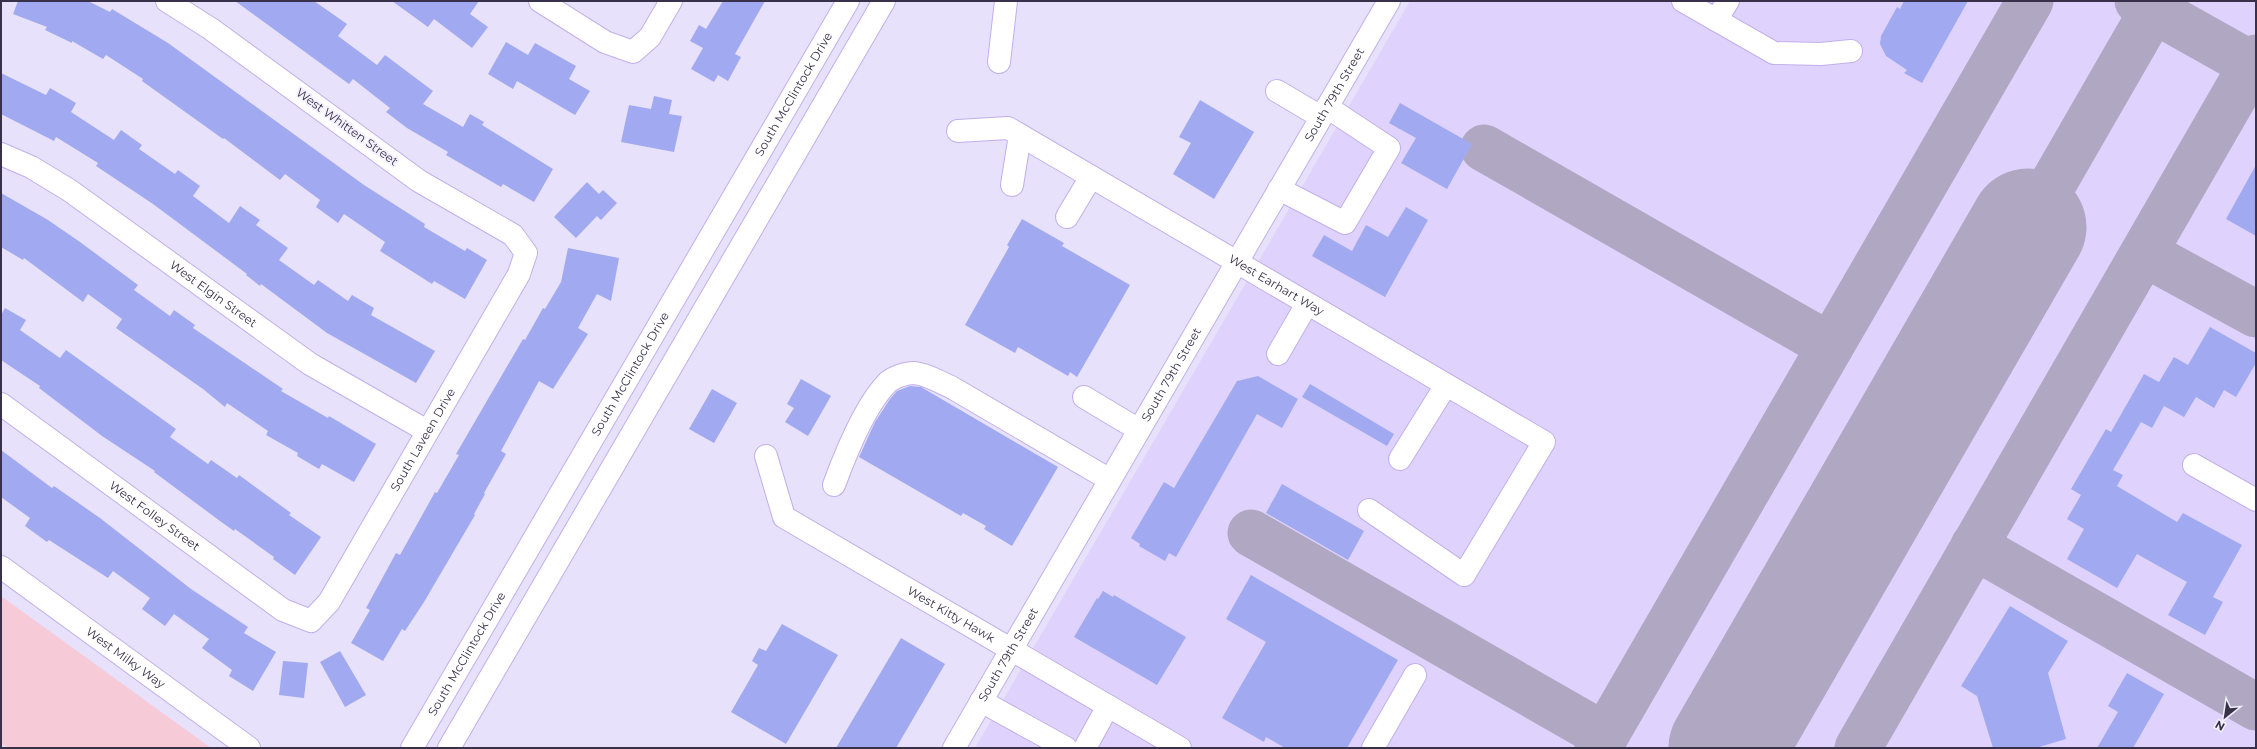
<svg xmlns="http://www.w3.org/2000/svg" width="2257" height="749" viewBox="0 0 2257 749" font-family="Montserrat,sans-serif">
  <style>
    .built { fill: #dfd3fd }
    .green { fill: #f7cad8 }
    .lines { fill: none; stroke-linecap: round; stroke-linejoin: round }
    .taxiway { stroke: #b0a8c2; stroke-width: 47 }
    .runway { stroke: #b0a8c2; stroke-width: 117 }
    .building { fill: #a1aaf1 }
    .minor-casing { stroke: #c1afec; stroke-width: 24 }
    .major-casing { stroke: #c1afec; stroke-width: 24 }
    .minor { stroke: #fff; stroke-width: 22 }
    .major { stroke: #fff; stroke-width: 22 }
    .labels { text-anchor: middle; stroke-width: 4; stroke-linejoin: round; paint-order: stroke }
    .street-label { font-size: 12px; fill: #383149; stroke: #f4f1fe }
  </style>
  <rect width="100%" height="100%" fill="#e8e1fb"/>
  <polygon class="built" points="1410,1 2256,1 2256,748 975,748"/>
  <polygon class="green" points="1,596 211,748 9,748 1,744"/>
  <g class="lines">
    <g class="taxiway">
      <polyline points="2138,1 2252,65"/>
      <polyline points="1484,148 1830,346"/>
      <polyline points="2028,227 2153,10"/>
      <polyline points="2144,253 2256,314"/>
      <polyline points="1251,533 1605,736"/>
      <polyline points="1974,546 2256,707"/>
      <polyline points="1598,748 2030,1"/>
      <polyline points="1858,748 2256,58"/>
    </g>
    <polyline class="runway" points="1727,748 2028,227"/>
  </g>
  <g class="building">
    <polygon points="18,1 88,1 110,12 112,9 168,43 364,185 425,224 424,227 465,251 467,248 487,260 465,299 434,281 432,284 380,251 385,242 344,214 338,223 316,207 320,200 285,174 280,180 224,138 223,139 142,81 143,79 106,55 103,59 72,41 72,43 45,30 47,27 13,14"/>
    <polygon points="235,1 314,1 347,24 338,36 377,65 385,55 433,91 423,104 463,127 470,114 484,122 482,125 553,169 534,202 503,184 501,187 446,155 448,152 407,128 386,112 390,108 353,79 349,84"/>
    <polygon points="392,1 479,1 470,14 488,27 472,48 434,19 428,27"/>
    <polygon points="723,1 765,1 735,54 741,57 728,81 718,75 714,82 691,69 703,48 690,41 699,25 706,29"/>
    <polygon points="1904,1 1968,1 1922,83 1904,73 1907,70 1886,56 1880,44 1881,36 1897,7 1900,9"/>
    <polygon points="506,42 528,55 535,43 576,66 569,79 590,91 575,115 517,81 513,89 488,74"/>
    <polygon points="1,73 46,95 50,88 76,103 71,112 114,140 121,130 142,145 139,149 175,174 178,170 200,186 193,196 229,223 240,206 260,220 256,225 288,248 279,260 314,285 318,280 348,301 352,295 374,308 371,315 435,351 416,383 327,333 261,284 260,286 246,275 247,274 153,204 96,166 98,163 56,137 54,141 1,114"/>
    <polygon points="654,96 672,100 669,114 682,116 674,152 621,142 629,105 651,109"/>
    <polygon points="1200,100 1254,132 1214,199 1173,174 1191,143 1179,137"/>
    <polygon points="1400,103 1472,144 1447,189 1401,163 1416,138 1389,123"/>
    <polygon points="2256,165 2256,236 2226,219"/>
    <polygon points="587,182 599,194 603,190 617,203 601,220 597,216 576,238 554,217"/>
    <polygon points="1,193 48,220 80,242 138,285 134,290 170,316 174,310 195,325 193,328 283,389 281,391 328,418 329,416 376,444 354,482 322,464 319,469 297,456 298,453 266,435 268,431 227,403 225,407 203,389 116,328 122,319 88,294 83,302 24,258 23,260 1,247"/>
    <polygon points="1406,207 1428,220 1385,297 1312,256 1324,235 1352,251 1366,225 1388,237"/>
    <polygon points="1022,219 1064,243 1062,246 1130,285 1077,377 1070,372 1068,376 1018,347 1015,353 965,325 1009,247 1007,245"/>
    <polygon points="568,248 619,258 611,301 597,294 578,328 588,334 553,389 539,381 501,451 506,454 484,493 485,494 474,514 475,515 424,602 405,631 402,629 383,661 351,643 370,610 366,608 396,553 400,555 435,492 437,493 459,455 456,454 523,339 525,340 543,308 545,309 561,282"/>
    <polygon points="5,308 26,320 20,330 60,358 66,350 176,429 170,437 208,464 211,460 237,478 239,475 291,513 289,515 321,537 295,575 273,559 274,557 235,529 234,531 220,521 154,472 155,471 102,436 39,388 40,386 1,360 1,315"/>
    <polygon points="2210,327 2256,353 2256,363 2236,397 2224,390 2214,408 2196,397 2184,417 2164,406 2152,428 2141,422 2113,470 2123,475 2117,486 2177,522 2183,513 2242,545 2213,597 2223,602 2205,635 2168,615 2187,582 2137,554 2117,588 2067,559 2084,529 2067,519 2081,495 2071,489 2106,429 2111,432 2144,374 2159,382 2174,357 2188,365"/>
    <polygon points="1258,376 1298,399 1282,428 1257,414 1176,557 1169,553 1165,561 1139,546 1140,544 1131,538 1164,482 1174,488 1237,381"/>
    <polygon points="801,379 831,396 808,436 785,422 794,408 787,404"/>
    <polygon points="1310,384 1394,434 1387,446 1302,397"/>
    <polygon points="910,386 921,387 1058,467 1012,546 984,529 986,526 963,513 961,516 859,457 875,422 890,399 897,391"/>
    <polygon points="712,389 737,403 714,443 689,429"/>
    <polygon points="1,450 52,488 54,486 100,518 191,589 248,627 244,633 276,652 253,691 229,676 232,670 202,648 209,639 174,614 165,626 142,609 150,598 113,571 108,578 49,540 47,542 25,526 30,518 1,497"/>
    <polygon points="1282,484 1364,531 1348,560 1266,513"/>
    <polygon points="1251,575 1398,660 1347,748 1285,748 1266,737 1264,742 1222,718 1266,642 1226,619"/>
    <polygon points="1103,591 1113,597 1114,595 1186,637 1157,685 1074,637 1097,598 1098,599"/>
    <polygon points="2010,606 2068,641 2048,673 2066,739 2036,748 1993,748 1977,696 1961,686"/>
    <polygon points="782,624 838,655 786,744 731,712 758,665 752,661 759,648 766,651"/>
    <polygon points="901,638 945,664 896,748 836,748"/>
    <polygon points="340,651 366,695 345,707 320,662"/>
    <polygon points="283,661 308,663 304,698 279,695"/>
    <polygon points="2127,673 2164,694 2133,748 2097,748 2118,712 2108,706"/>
  </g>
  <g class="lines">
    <defs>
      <g id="minor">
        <polyline points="540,1 605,42 633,52 650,37 671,1"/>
        <polyline points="1683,1 1774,53 1821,54 1851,51"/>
        <polyline points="1716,20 1728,1"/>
        <polyline points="999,62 1006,1"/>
        <polyline points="1277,91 1321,117"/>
        <path id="s1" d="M958,131l50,-3 536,314 -80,133 -95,-65"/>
        <path id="s2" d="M1,154l30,13 38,23 241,174 117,67"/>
        <polyline points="1012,185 1020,135"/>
        <polyline points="1279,189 1345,223 1389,148 1327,107"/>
        <polyline points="1067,217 1091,177"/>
        <polyline points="1278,354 1307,304"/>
        <polyline points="1084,397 1139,430"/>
        <path id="s3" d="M1,404l282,206 28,11 18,-19 190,-328 7,-21 -13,-18 -94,-54 -208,-152 -44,-28"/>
        <path id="s4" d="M766,456l18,61 396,231"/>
        <polyline points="1400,459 1446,385"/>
        <polyline points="2194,465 2256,500"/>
        <path d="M834,485c11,-30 32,-81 54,-103 6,-5 18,-9 26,-9 13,1 25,9 37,14l159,93"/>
        <path id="s5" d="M1,567l248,181"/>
        <polyline points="981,701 1066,748"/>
        <path id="s6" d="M954,748l435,-747"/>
        <polyline points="1085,748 1108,706"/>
        <polyline points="1373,748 1415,675"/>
      </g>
      <g id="major">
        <path id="s7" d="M412,748l436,-747"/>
        <polyline points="449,748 884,1"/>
      </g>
    </defs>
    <use href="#minor" class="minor-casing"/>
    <use href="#major" class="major-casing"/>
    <use href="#minor" class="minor"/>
    <use href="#major" class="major"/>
  </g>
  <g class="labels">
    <g class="street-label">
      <text dy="4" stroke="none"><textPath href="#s6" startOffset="756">South 79th Street</textPath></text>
      <text dy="4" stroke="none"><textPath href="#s7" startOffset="757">South McClintock Drive</textPath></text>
      <text transform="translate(347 127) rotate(36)" y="4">West Whitten Street</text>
      <text dy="4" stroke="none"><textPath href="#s1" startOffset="361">West Earhart Way</textPath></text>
      <text dy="4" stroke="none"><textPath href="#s2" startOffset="255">West Elgin Street</textPath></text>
      <text dy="4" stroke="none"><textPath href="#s6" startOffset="432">South 79th Street</textPath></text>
      <text dy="4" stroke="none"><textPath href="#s7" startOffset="433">South McClintock Drive</textPath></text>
      <text dy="4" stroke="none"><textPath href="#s3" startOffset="593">South Laveen Drive</textPath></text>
      <text dy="4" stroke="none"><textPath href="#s3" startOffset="190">West Folley Street</textPath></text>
      <text dy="4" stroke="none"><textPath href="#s4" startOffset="257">West Kitty Hawk</textPath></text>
      <text dy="4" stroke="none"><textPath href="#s7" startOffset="109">South McClintock Drive</textPath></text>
      <text dy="4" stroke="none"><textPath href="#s6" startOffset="108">South 79th Street</textPath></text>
      <text dy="4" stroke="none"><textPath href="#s5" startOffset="154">West Milky Way</textPath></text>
    </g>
  </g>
  <rect width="2257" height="749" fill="none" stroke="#383149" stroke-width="4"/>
  <g transform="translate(2225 717) rotate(210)" stroke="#f4f1fe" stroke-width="3" paint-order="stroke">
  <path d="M0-3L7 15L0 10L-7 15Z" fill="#383149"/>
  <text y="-6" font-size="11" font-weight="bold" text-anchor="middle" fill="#383149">N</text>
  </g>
</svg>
